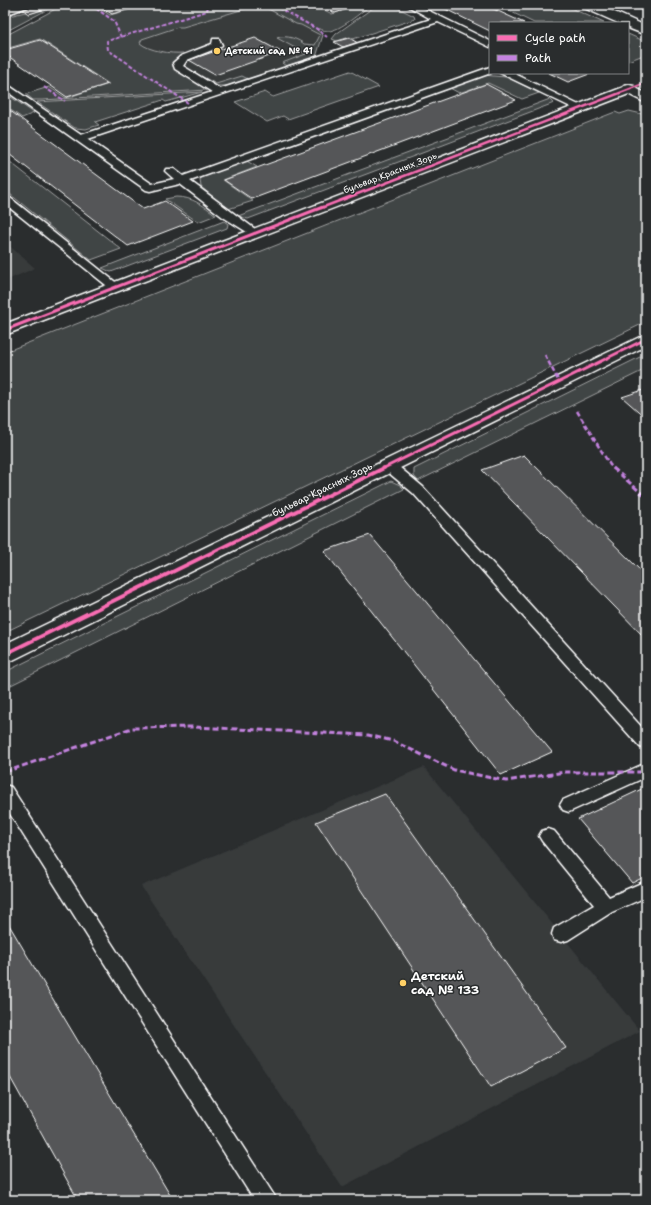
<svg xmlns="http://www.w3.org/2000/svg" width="651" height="1205" viewBox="0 0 651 1205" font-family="'Shantell Sans',sans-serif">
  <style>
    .built { fill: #373a3b }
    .green { fill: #414445; stroke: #a0a2a2 }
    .building { fill: #555758; stroke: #fff }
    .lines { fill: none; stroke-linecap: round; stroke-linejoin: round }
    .lane-casing { stroke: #fff; stroke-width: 3 }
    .street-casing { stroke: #fff; stroke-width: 3 }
    .secondary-casing { stroke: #fff; stroke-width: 3 }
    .lane { fill: #2a2d2e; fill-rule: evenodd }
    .street { fill: #2a2d2e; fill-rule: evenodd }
    .secondary { fill: #2a2d2e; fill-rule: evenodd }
    .quiet-far2 { stroke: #c483df; stroke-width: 2; stroke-dasharray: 4 2; stroke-linecap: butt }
    .quiet-far1 { stroke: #c483df; stroke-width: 2.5; stroke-dasharray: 5 2.5; stroke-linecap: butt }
    .quiet { stroke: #c483df; stroke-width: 3; stroke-dasharray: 6 3; stroke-linecap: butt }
    .cycleway-far2-casing { stroke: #2a2d2e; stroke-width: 4 }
    .cycleway-far1-casing { stroke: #2a2d2e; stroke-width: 5 }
    .cycleway-casing { stroke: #2a2d2e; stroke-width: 6 }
    .cycleway-far2 { stroke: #f96db3; stroke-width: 2.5 }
    .cycleway-far1 { stroke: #f96db3; stroke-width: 3 }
    .cycleway { stroke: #f96db3; stroke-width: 4 }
    .poi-dot { fill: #ffd166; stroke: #2a2d2e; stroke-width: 1.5 }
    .labels { text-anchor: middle; stroke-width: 3; stroke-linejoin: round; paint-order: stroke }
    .far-poi-label { font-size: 9px; font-weight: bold; fill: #fff; stroke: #2a2d2e; text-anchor: start }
    .far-street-label { font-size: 9px; fill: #fff; stroke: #2a2d2e }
    .street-label { font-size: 10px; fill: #fff; stroke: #2a2d2e }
    .near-poi-label { font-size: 12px; font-weight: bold; fill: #fff; stroke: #2a2d2e; text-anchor: start }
  </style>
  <rect width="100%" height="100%" fill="#2a2d2e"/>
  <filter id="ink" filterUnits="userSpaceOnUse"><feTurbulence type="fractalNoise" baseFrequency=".025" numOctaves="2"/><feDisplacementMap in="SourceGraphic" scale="8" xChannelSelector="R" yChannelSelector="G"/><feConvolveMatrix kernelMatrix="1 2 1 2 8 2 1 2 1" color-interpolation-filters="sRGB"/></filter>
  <g filter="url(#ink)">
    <g class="built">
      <polygon points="242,5 267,5 319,33 316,56 224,86 216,85 205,89 109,46"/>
      <polygon points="5,242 35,268 5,281"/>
      <polygon points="424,767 640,1031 342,1187 141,886"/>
    </g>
    <g class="green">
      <polygon points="39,5 56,5 5,32 5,17 25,12 29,14 45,9"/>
      <path d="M63,5h26l5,3 2,-1 -3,-2h12l-6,3 11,7 21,-6 -1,-1 8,-3h120l-75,22h-5l-36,12 -2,4c9,8 31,11 43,10l1,2 -11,8v4c9,11 26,12 34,23l-165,10h-9l-7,-6 23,-7 17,11 43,-14 -69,-45 -35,10v-13z"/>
      <path d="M261,5h54l17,9 28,-9h11c-10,7 -31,26 -43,26 -5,0 -8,-3 -12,-2l7,6 -7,22 -30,9 -4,-3 24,-9 -29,-16c9,-4 23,2 27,6l11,1 5,-10 -19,-10 -5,-1z"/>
      <polygon points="377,5 392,5 414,16 415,19 353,39 350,37 337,41 332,39 336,34"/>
      <polygon points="497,5 564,5 604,23 534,23"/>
      <polygon points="628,34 646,42 646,54 628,61"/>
      <polygon points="183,66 216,84 242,76 248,79 227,86 215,86"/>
      <polygon points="350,71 379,87 288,119 283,116 267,122 235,102 265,92 273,97"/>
      <polygon points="482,75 506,77 539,93 522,99 488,83 459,93 448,87"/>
      <polygon points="202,92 166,102 163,100 95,122 99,125 86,129 75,128 37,102"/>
      <polygon points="5,93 34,113 22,118 5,106"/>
      <polygon points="550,99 554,103 248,219 238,216"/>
      <polygon points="629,111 646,115 646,322 5,632 5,352 615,112 620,114"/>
      <polygon points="5,158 121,249 91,260 5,190"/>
      <polygon points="245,160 257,167 223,180 253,201 228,209 201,187 200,180 202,176"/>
      <path d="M176,197c16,0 27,8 40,18l-18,7 -33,-23z"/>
      <polygon points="224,221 228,224 227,228 111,272 102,268"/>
      <polygon points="646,354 646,369 418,481 414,476 414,469"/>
      <polygon points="391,481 400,485 404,489 5,688 5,672"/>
    </g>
    <g class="building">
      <polygon points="39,5 45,9 29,14 22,9"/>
      <polygon points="107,5 132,5 126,7 130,9 112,14 102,8 109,6"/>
      <polygon points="321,5 359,5 335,13"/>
      <polygon points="437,5 485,5 524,23 490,23 490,31"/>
      <polygon points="255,38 281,52 215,75 189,60"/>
      <polygon points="349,38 358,43 343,47 334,42"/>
      <polygon points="40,40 108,84 67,97 5,54 5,50"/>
      <polygon points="549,73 592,73 568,82"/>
      <polygon points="486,84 516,100 252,199 224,180"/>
      <polygon points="5,107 143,209 165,201 193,221 128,246 5,151"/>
      <polygon points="646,389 646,418 622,397"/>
      <polygon points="524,455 646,576 646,639 482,470"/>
      <polygon points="370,535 552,752 501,775 324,551"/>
      <polygon points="646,787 646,876 632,883 578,819"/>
      <polygon points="385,794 566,1048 491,1087 316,822"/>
      <polygon points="5,918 63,1016 173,1200 78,1200 5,1068"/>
    </g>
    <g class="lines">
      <defs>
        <g id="lane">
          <polygon points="20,5 33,5 5,15 5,9"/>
          <polygon points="406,5 417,5 490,41 490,47 438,22 88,139 152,184 174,179 165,171 166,169 174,169 183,176 490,67 491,73 190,181 259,232 261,234 259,236 255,237 223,217 180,184 150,191 146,190 5,90 5,83 81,135 212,92 175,69 173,63 181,56 212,44 213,39 219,39 222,45 220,47 187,60 183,66 220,89 431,19"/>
          <polygon points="500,73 513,73 585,108 583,110 577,110"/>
          <polygon points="5,196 9,197 119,285 121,287 119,289 111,289 5,204"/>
          <polygon points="388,461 393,462 423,487 646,732 646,749 640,747 413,493 383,468 381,465 383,462"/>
          <polygon points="646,763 646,777 569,812 563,810 560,805 563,800"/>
          <polygon points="5,785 11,787 277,1200 254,1200 5,806"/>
          <polygon points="548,829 554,831 609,897 646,881 646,897 612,912 568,940 561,942 554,940 552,934 554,928 594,905 542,841 539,836 542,831"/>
        </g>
        <polygon id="street" points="629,85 634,86 636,89 634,92 5,335 5,324"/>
        <g id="secondary">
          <polygon points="583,5 599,5 646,26 646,35 628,28 628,23 618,23 584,8"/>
          <polygon points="629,85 646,93 646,103 624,92 622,89 624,86"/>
          <polygon points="646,334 646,346 13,660 5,662 5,644"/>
        </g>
      </defs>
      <use href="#lane" class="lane-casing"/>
      <use href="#street" class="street-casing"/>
      <use href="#secondary" class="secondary-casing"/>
      <use href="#lane" class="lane"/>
      <use href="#street" class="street"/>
      <use href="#secondary" class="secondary"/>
      <g class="quiet-far2">
        <polyline points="91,5 114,21 121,37"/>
        <polyline points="273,5 317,29 327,37"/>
        <polyline points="44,87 65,101"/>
        <polyline points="188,103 108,50 107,41 207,11 208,5"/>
      </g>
      <g class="quiet-far1">
        <polyline points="545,355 559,382"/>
        <polyline points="577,411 610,465 614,469"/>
      </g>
      <g class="quiet">
        <polyline points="613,468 646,497"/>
        <polyline points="5,772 132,728 193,727 368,735 393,741 454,770 506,781 565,772 643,772"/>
      </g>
      <defs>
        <polyline id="cycleway-far2" points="321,208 646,83"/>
        <g id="cycleway-far1">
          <polyline points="5,330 323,207"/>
          <polyline points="382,469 646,339"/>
        </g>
        <polyline id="cycleway" points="5,654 384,468"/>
      </defs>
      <use href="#cycleway-far2" class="cycleway-far2-casing"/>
      <use href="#cycleway-far1" class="cycleway-far1-casing"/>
      <use href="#cycleway" class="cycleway-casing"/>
      <use href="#cycleway-far2" class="cycleway-far2"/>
      <use href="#cycleway-far1" class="cycleway-far1"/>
      <use href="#cycleway" class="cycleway"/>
    </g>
  </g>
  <g class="poi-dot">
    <circle cx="217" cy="51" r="4"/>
    <circle cx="403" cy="983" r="4"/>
  </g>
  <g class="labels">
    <g class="far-poi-label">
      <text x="225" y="54">Детский сад № 41</text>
    </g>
    <g class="far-street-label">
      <text transform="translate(390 173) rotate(-21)" y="3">бульвар Красных Зорь</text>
    </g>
    <g class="street-label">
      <text transform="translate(322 489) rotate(-26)" y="4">бульвар Красных Зорь</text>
    </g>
    <g class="near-poi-label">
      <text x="411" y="980">Детский<tspan x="411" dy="14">сад № 133</tspan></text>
    </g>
  </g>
  <rect width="651" height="1205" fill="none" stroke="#2a2d2e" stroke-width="20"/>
  <rect x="10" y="10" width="631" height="1185" fill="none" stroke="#fff" stroke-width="1.5" filter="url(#ink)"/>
  <rect x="489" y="22" width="140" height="52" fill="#2a2d2e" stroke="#7f8182"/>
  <rect x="497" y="35" width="20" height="6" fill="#f96db3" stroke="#7f8182"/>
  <text x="525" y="42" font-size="12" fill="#ffffff">Cycle path</text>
  <rect x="497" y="55" width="20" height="6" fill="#c483df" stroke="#7f8182"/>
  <text x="525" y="62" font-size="12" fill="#ffffff">Path</text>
</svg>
